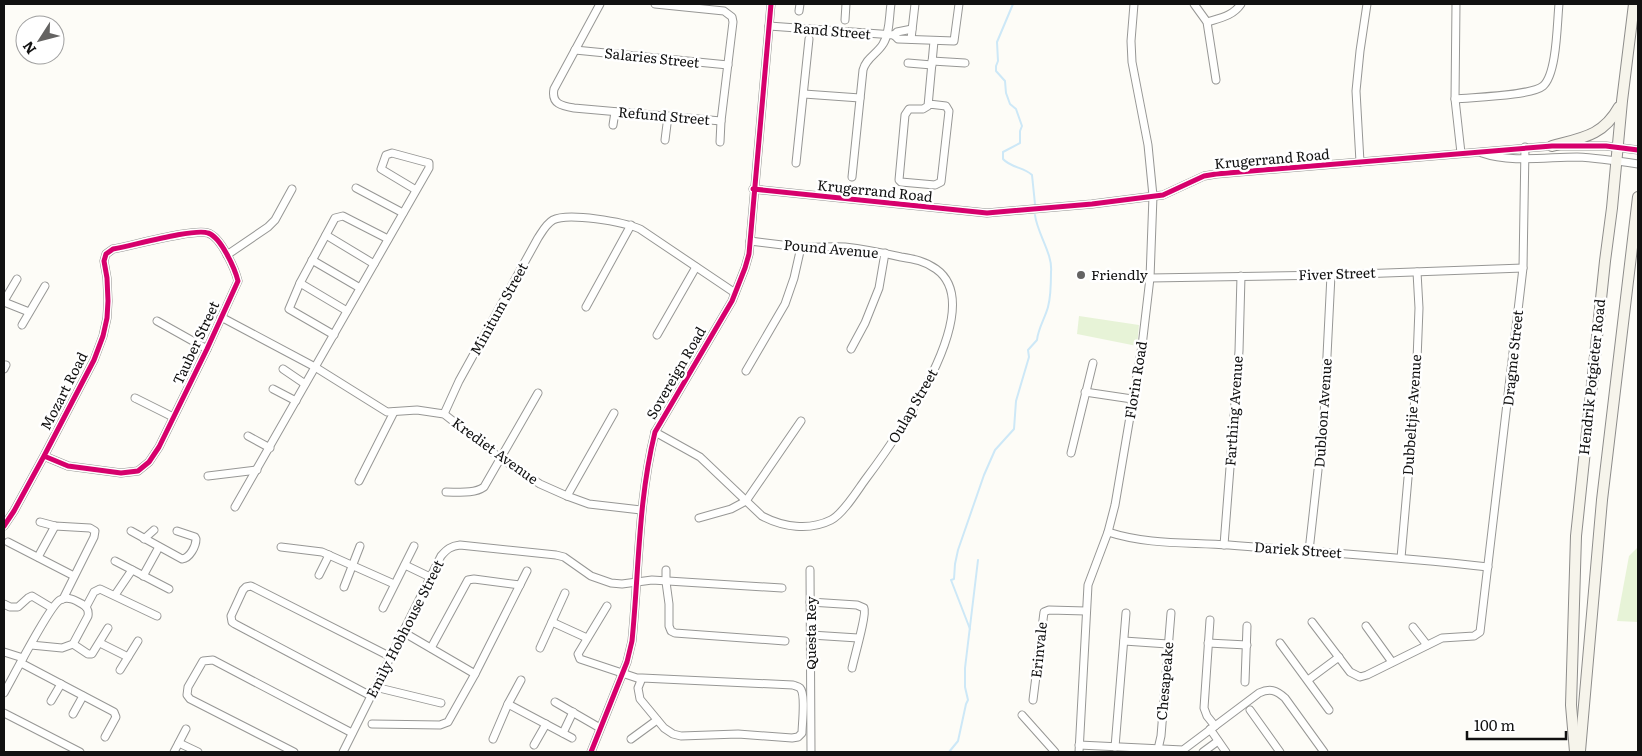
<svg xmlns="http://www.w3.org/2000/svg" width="1642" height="756" viewBox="0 0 1642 756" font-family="Literata,serif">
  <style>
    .green { fill: #e7f3d7 }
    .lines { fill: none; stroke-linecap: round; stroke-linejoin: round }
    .stream { stroke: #cde8f7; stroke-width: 2 }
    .street-casing { stroke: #979795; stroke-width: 9 }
    .secondary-casing { stroke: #8e8d8b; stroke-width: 12 }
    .street { stroke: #fffffe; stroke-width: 7 }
    .secondary { stroke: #f6f4eb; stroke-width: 10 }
    .cycleway-casing { stroke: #fff; stroke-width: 8 }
    .cycleway { stroke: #d6006c; stroke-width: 5 }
    .poi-dot { fill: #646362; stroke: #fff; stroke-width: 2 }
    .labels { text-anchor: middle; stroke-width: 5; stroke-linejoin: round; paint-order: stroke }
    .street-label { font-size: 14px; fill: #111; stroke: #fff }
    .poi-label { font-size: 14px; fill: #111; stroke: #fff; text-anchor: start }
  </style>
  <rect width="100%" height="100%" fill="#fdfcf7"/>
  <g class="green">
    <polygon points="1079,316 1139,325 1137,346 1077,334"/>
    <polygon points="1638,547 1638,622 1617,621 1629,556"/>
  </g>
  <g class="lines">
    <g class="stream">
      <path d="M1013,4l-16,38 1,19 -2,5v5l9,10 1,12 4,11 6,5 6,17 -2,5v12l-17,9v7c8,9 21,8 29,16l3,29"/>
      <path d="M970,629l-19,-49 3,-1 1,-15 3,-14 26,-75 11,-25 19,-21 2,-28 13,-44 -1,-7 9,-10c1,-11 8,-22 11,-33 3,-11 3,-24 3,-35 2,-18 -14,-39 -16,-57"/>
      <polyline points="949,752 958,741 966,704 968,700 965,687 965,668 978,560"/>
    </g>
    <defs>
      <g id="street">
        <path d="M600,4l-46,85c-3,15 8,17 20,19l147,13 12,-99 -1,-5 -8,-6 -69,-7"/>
        <polyline points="1194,4 1207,22 1216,80"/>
        <polyline points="1456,4 1455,99 1461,153"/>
        <polyline points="799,11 800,4"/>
        <polyline points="845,20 846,4"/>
        <path d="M1207,22c13,-4 26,-6 34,-18"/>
        <polyline points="769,26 894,35"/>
        <polyline points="894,35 898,39 954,41 959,4"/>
        <polyline points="894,35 897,32 912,29"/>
        <polyline points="911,39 915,4"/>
        <polyline points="575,50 728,65"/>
        <polyline points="932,61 965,63"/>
        <polyline points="908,63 932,65"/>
        <polyline points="804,94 860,98"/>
        <path d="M1455,99c18,-2 76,-3 88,-13 14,-12 14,-63 16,-82"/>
        <polyline points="929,104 946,106 949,111 941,182 935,185 901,182 899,180 905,115 909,109 923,109 928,106 934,41"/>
        <polyline points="613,125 615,112"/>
        <polyline points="665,140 668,116"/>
        <polyline points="720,142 721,121"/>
        <path d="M1482,153c28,10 66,4 95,4 21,1 41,4 61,7"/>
        <polyline points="1360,162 1356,91 1360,51 1367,4"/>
        <polyline points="796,163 809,39"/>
        <path d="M852,177l11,-107c3,-12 14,-16 20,-26 7,-11 6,-27 8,-40"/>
        <polyline points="356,188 403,213"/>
        <polyline points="753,189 987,213 1092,204 1163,195 1204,176 1216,174 1552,146 1606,146 1638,150"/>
        <polyline points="326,235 374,264"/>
        <polyline points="227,255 268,227 275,220 292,189"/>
        <polyline points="312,260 360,288"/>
        <polyline points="1150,278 1331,275 1523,268"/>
        <polyline points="300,283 347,311"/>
        <polyline points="4,301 17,279"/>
        <polyline points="4,302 29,312"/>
        <polyline points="586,307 631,225"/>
        <polyline points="221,317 315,367 387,412 417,410 444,414 500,458 540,484 567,496 589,504 641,510"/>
        <polyline points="157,321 207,349"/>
        <polyline points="22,325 45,286"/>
        <polyline points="334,335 289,309 300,283 335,218 343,216 388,239"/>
        <polyline points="657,335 696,267"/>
        <polyline points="851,349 865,323 879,288 885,253"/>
        <polyline points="4,369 6,365"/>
        <polyline points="283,369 305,384"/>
        <polyline points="746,371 785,304 794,278 801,247"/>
        <polyline points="273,389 296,401"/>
        <polyline points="1085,392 1132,399"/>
        <polyline points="135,398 173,417"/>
        <path d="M444,414l15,-33 79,-143c4,-6 8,-14 15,-18 15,-8 71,2 87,9l95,64"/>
        <path d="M655,432l45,25 62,59c21,11 47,15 69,4 12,-6 26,-29 34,-40 27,-36 126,-172 71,-211 -11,-8 -22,-10 -35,-12 -18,-4 -38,-8 -56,-10 -15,-1 -31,1 -46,0 -16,-2 -32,-4 -49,-6"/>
        <polyline points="248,436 270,448"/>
        <polyline points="1071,453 1093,363"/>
        <polyline points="208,476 257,470"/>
        <polyline points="359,481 394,412"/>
        <path d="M446,492c13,0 28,2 38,-5l54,-94"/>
        <polyline points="567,496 614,413"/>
        <polyline points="235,507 429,168 429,163 392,153 386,155 381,169 416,190"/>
        <polyline points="699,518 731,509 746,501 801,421"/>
        <polyline points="40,522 55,526 90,528 95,531 94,537 63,599"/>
        <path d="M4,526l10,-15 30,-55 50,-96 9,-24 4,-18 1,-17 -1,-23 -3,-17 2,-7 7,-5c18,-3 81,-21 95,-16 13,4 27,36 30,48l-31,68 -48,98 -10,15 -11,9 -17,2 -53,-7 -24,-10"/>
        <path d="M131,531l51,28c8,-1 14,-13 14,-20l-1,-2 -18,-6"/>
        <path d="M1108,532c40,13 80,10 121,13 86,7 173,12 259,22"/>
        <polyline points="144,539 154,530"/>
        <polyline points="8,542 74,576"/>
        <polyline points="1224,545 1239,351 1241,276"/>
        <polyline points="281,547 322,552 394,584"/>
        <polyline points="1309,551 1324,416 1331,275"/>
        <polyline points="38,557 55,526"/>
        <polyline points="1401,558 1416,386 1419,308 1417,272"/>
        <polyline points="115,561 169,589"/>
        <polyline points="405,565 430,577"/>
        <polyline points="666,570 666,582 669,604 669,626 671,631 675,633 785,641"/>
        <polyline points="810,570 811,752"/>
        <polyline points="319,575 329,555"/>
        <polyline points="143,576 159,547"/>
        <polyline points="344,587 360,546"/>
        <polyline points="115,595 132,570"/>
        <path d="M810,602l47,3 7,3c3,6 -10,50 -12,60"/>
        <polyline points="4,604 10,607 18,607 28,598 32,596 52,608"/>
        <path d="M607,606l-29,48 2,5 57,19h5l151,7c2,1 5,1 7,3 6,6 2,37 2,45l-4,4 -6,1 -54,-4 -57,2 -8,-2 -9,-6 -24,-29 -2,-11 4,-10"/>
        <polyline points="86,607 94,592 100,589 157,616"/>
        <polyline points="383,608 414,546"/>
        <polyline points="1210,620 1204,708 1207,716 1215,726"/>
        <polyline points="552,622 587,638"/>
        <polyline points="1312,622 1350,672 1360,677 1367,675 1442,638 1474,636 1480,632 1523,268 1525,147"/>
        <polyline points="1366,626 1392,662"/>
        <polyline points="1413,627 1427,645"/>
        <polyline points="403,632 475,674"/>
        <polyline points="811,635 858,638"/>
        <polyline points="1124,641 1168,644"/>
        <polyline points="100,643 128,657"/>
        <polyline points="1208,643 1247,645"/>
        <polyline points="1280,643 1329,710"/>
        <polyline points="73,644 88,654 92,654 108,628"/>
        <polyline points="431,648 468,580 474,579 520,585"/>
        <polyline points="540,648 565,593"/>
        <polyline points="4,652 23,658"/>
        <polyline points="21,663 114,712 116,717 105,737"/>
        <polyline points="120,670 138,641"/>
        <polyline points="1308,680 1339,657"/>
        <polyline points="1245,682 1247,626"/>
        <polyline points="375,687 441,703"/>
        <path d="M4,693c8,-14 46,-88 56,-93 8,-4 15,0 22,4 5,3 7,6 6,12l-15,28 -11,4 -31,-3"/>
        <polyline points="371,696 235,624 232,622 231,616 243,590 246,587 251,586 391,657"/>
        <polyline points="1033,700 1044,612 1049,610 1086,611"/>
        <polyline points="51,701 61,684"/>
        <polyline points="555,702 600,728"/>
        <polyline points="508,704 572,738"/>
        <polyline points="1250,710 1280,752"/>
        <polyline points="4,713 80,752"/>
        <polyline points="73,714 83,696"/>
        <polyline points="1022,715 1055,752"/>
        <polyline points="372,724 440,725 448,722 475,674 527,571"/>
        <polyline points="1210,729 1226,752"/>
        <polyline points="563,733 573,712"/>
        <polyline points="493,739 508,704 521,680"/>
        <polyline points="631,739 657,720"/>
        <polyline points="179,743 198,752"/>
        <polyline points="534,745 546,724"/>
        <path d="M1079,745l104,5 76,-57c11,-5 17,-3 26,5l39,54"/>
        <polyline points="1115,747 1126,613"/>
        <polyline points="1158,749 1161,736 1171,613"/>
        <polyline points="174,752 186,729"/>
        <polyline points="294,752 190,699 187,695 188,687 203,661 213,660 352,733"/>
        <path d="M343,752l98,-196c6,-7 10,-10 19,-11l96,10 8,2 27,19 20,7 11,1 30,-4 130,8"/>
        <path d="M591,752l36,-90 5,-21c7,-70 6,-140 23,-209l77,-131 13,-33 4,-14 22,-250"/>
        <polyline points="1079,752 1088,585 1108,532 1115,505 1142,346 1150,278 1153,196 1148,145 1132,62 1131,41 1134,4"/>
        <polyline points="1203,752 1218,741"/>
      </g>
      <g id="secondary">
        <path d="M1552,146c30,-8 51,-10 67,-39"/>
        <polyline points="1580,751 1602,500 1638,197"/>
        <polyline points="1575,752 1571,705 1576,536 1605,261 1612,208 1622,101 1634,4"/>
      </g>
    </defs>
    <use href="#street" class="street-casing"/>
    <use href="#secondary" class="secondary-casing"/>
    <use href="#street" class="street"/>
    <use href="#secondary" class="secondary"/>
    <defs>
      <g id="cycleway">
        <polyline points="753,189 987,213 1092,204 1163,195 1204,176 1216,174 1552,146 1606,146 1638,150"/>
        <path d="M4,526l10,-15 30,-55 50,-96 9,-24 4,-18 1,-17 -1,-23 -3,-17 2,-7 7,-5c18,-3 81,-21 95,-16 13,4 27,36 30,48l-31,68 -48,98 -10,15 -11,9 -17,2 -53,-7 -24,-10"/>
        <path d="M591,752l36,-90 5,-21c7,-70 6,-140 23,-209l77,-131 13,-33 4,-14 22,-250"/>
      </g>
    </defs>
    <use href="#cycleway" class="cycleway-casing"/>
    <use href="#cycleway" class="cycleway"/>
  </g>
  <circle class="poi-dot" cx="1081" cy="275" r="5"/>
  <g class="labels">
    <g class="street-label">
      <text transform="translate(832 31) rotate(5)" y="5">Rand Street</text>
      <text transform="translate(652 58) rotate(6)" y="5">Salaries Street</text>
      <text transform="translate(664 116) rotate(5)" y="5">Refund Street</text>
      <text transform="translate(1272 159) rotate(-5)" y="5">Krugerrand Road</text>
      <text transform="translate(875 191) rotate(6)" y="5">Krugerrand Road</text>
      <text transform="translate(831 249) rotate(5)" y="5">Pound Avenue</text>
      <text transform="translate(1337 274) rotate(-2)" y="5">Fiver Street</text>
      <text transform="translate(499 309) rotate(-61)" y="5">Minitum Street</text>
      <text transform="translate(196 343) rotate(-65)" y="5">Tauber Street</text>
      <text transform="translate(1513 358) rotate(-84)" y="5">Dragme Street</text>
      <text transform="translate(676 373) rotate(-60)" y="5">Sovereign Road</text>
      <text transform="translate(1592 377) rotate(-84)" y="5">Hendrik Potgieter Road</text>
      <text transform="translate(1136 380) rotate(-81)" y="5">Florin Road</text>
      <text transform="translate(64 391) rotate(-63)" y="5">Mozart Road</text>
      <text transform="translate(913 406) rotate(-60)" y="5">Oulap Street</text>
      <text transform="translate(1234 411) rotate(-86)" y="5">Farthing Avenue</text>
      <text transform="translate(1323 413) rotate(-86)" y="5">Dubloon Avenue</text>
      <text transform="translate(1412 415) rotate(-86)" y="5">Dubbeltjie Avenue</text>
      <text transform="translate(495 451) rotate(36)" y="5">Krediet Avenue</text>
      <text transform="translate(1298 550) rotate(4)" y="5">Dariek Street</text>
      <text transform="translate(405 629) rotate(-63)" y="5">Emily Hobhouse Street</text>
      <text transform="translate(811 633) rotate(-90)" y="5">Questa Rey</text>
      <text transform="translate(1039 650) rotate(-84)" y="5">Erinvale</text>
      <text transform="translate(1165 681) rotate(-85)" y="5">Chesapeake</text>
    </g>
    <g class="poi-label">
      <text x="1091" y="280">Friendly</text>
    </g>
  </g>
  <rect width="1642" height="756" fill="none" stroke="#111111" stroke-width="10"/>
  <g transform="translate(40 40) rotate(234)"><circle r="24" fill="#ffffff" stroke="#a0a0a0"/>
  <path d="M0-4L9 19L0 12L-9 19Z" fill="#646362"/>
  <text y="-8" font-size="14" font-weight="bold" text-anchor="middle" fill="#111111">N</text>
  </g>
  <path d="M1467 731v8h99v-8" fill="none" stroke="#111111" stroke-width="2.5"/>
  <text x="1474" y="731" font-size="15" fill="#111111" stroke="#ffffff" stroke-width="4" paint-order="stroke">100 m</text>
</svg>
